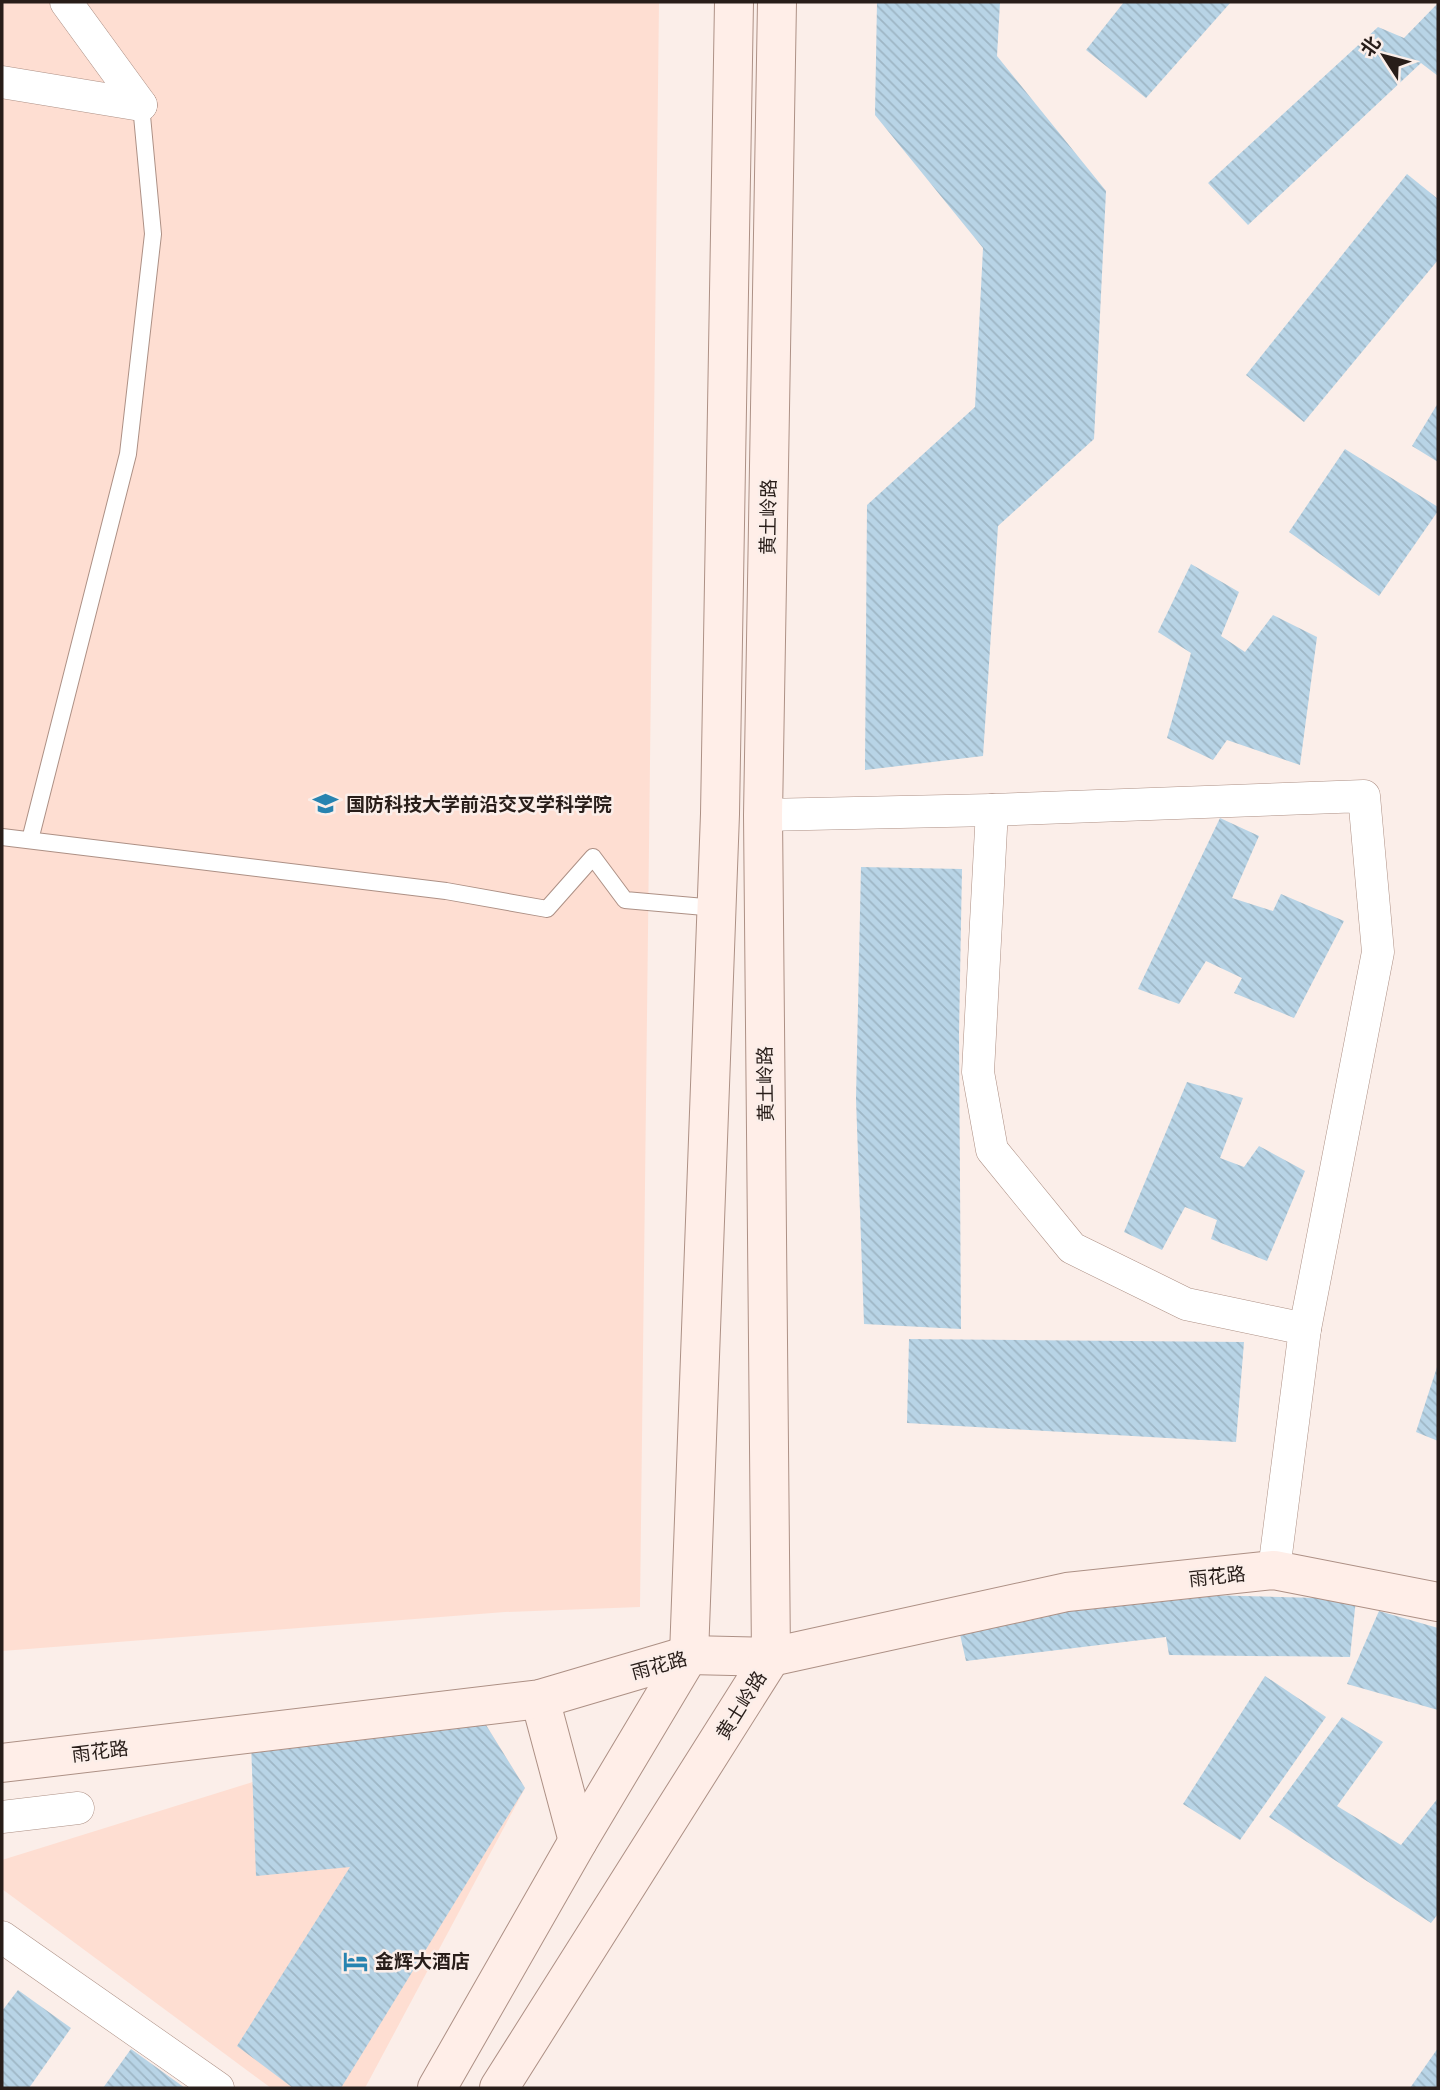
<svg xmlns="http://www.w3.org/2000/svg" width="1440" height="2090" viewBox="0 0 1440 2090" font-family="'Titillium Web','Noto Sans SC',sans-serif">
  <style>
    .built { fill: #feded2 }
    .building { fill: url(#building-back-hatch) }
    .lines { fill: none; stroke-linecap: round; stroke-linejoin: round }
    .lane-casing { stroke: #ad9085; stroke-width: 18 }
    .street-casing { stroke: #ad9085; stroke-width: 33 }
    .secondary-casing { stroke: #ad9085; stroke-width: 40 }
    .lane { stroke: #fff; stroke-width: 16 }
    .street { stroke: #fff; stroke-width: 32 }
    .secondary { stroke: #ffeee8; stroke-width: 38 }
    .labels { text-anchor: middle; stroke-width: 5; stroke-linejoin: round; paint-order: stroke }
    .street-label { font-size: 19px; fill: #281d19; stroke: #fbeee9 }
    .poi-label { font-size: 19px; font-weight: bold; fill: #281d19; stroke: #fbeee9; text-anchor: start }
  </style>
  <defs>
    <pattern id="building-back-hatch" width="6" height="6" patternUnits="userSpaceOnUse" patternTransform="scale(1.75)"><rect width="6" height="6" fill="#b8d4e6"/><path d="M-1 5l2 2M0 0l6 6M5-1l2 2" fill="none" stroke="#9eb6c5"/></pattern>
  </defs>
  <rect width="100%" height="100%" fill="#fbeee9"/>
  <g class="built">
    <polygon points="2,2 659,2 640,1607 505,1612 2,1651"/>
    <polygon points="478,1712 525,1788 365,2088 271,2088 2,1889 2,1860"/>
  </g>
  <g class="building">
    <polygon points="877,2 1000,2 997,56 1106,191 1094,439 998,526 983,756 865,770 867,505 975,407 983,248 875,115"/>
    <polygon points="1124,2 1231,2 1146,98 1086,50"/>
    <polygon points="1438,3 1438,76 1421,63 1248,225 1208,183 1378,27 1404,38"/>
    <polygon points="1407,174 1438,199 1438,260 1304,422 1246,375"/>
    <polygon points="1438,403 1438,462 1412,446"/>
    <polygon points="1345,449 1438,507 1438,511 1379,596 1289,532"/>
    <polygon points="1191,564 1239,592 1221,636 1245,652 1273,615 1317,637 1300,765 1227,740 1213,760 1167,738 1191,653 1158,632"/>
    <polygon points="1220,818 1259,836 1232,898 1273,911 1281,894 1344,921 1294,1018 1234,993 1242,978 1206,961 1179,1004 1138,989"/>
    <polygon points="861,867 962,869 959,1034 961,1329 864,1324 856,1099"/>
    <polygon points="1187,1082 1243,1098 1220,1158 1244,1167 1259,1146 1305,1171 1267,1261 1211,1239 1217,1220 1185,1207 1162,1250 1124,1232"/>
    <polygon points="909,1339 1244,1342 1236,1442 907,1423"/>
    <polygon points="1438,1364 1438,1441 1416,1432"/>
    <polygon points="1169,1594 1356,1599 1350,1657 1169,1655 1166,1637 966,1661 959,1630"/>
    <polygon points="1379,1611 1438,1628 1438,1710 1347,1684"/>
    <polygon points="1265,1676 1326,1717 1240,1840 1183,1804"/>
    <polygon points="478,1712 525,1788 341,2088 293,2088 237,2046 350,1867 256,1876 251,1743"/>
    <polygon points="1342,1717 1383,1742 1337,1806 1401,1845 1438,1798 1438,1914 1431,1923 1269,1817"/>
    <polygon points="18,1990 71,2028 29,2088 2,2088 2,2011"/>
    <polygon points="1438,2048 1438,2088 1410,2088"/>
    <polygon points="131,2049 185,2088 103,2088"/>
  </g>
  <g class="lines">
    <defs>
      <g id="lane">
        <polyline points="2,837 446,891 547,909 593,857 625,900 716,908"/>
        <polyline points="30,840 128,454 153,234 141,105"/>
      </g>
      <g id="street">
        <polyline points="66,2 141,105"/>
        <polyline points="2,82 141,105"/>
        <polyline points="992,810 978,1072 992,1150 1072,1248 1186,1304 1305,1329"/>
        <polyline points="763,815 992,810 1364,796 1378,952 1305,1329 1274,1570"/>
        <polyline points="2,1817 78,1808"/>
        <polyline points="2,1937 218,2088"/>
      </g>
      <g id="secondary">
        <polyline points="540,1699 578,1841"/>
        <polyline points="2,1763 540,1699 689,1655 771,1657 1067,1592 1274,1570 1438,1602"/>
        <polyline points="437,2088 578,1841 689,1655 720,814 734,2"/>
        <polyline points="499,2088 771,1657 763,815 777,2"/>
      </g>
    </defs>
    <use href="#lane" class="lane-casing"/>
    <use href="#street" class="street-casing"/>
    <use href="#secondary" class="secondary-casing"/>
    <use href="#lane" class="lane"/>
    <use href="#street" class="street"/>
    <use href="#secondary" class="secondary"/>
  </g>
  <defs>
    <symbol id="university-bare" viewBox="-9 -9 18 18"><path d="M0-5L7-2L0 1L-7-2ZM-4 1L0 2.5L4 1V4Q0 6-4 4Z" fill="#2783b0" stroke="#fbeee9" stroke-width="2.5" paint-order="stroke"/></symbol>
    <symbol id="hotel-bare" viewBox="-9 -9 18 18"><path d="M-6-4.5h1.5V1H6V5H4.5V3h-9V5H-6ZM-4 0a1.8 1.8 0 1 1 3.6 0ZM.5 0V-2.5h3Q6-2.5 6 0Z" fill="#2783b0" stroke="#fbeee9" stroke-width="2.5" paint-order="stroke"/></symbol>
  </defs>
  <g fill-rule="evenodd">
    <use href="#university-bare" x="308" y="786" width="35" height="35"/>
    <use href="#hotel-bare" x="338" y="1944" width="35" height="35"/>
  </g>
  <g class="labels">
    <g class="street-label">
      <text transform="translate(768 517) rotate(-89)" y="7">黄土岭路</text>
      <text transform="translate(765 1084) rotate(-91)" y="7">黄土岭路</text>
      <text transform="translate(1217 1576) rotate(-6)" y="7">雨花路</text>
      <text transform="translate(659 1665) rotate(-15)" y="7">雨花路</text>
      <text transform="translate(741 1705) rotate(-58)" y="7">黄土岭路</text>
      <text transform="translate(100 1751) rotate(-7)" y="7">雨花路</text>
    </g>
    <g class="poi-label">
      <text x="346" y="811">国防科技大学前沿交叉学科学院</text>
      <text x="375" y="1968">金辉大酒店</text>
    </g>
  </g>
  <rect width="1440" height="2090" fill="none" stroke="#281d19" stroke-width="7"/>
  <g transform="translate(1384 56) rotate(306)" stroke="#fbeee9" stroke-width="5" paint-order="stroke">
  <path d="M0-5L12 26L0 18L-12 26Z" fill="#281d19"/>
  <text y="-10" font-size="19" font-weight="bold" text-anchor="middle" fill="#281d19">北</text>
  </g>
</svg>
